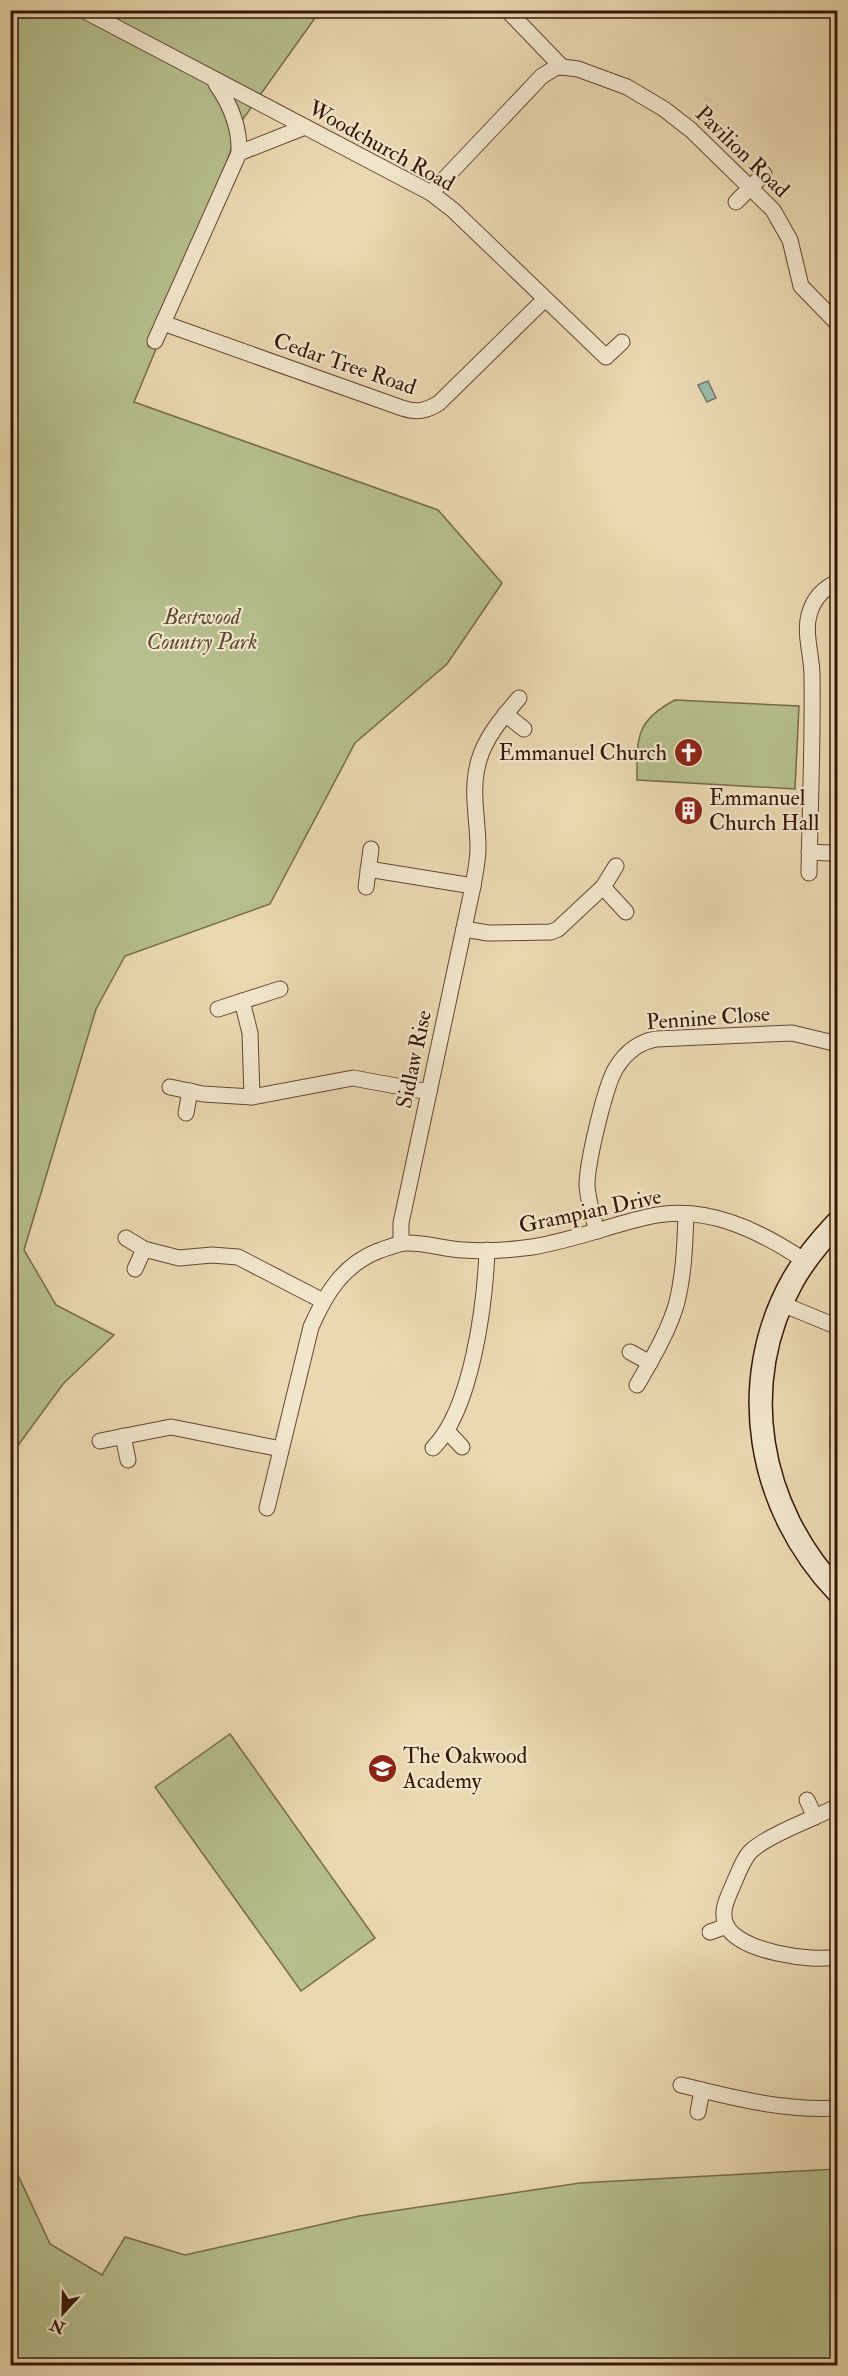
<svg xmlns="http://www.w3.org/2000/svg" width="848" height="2376" viewBox="0 0 848 2376" font-family="'IM FELL Double Pica',serif">
  <style>
    .green { fill: #b5bf8d; stroke: #766a4a; stroke-width: 1.5 }
    .water { fill: #98b9ad; stroke: #71786b; stroke-width: 1.5 }
    .lines { fill: none; stroke-linecap: round; stroke-linejoin: round }
    .street-casing { stroke: #644632; stroke-width: 17 }
    .secondary-casing { stroke: #371608; stroke-width: 25 }
    .street { stroke: #f1e6cc; stroke-width: 15 }
    .secondary { stroke: #f1e6cc; stroke-width: 22 }
    .labels { text-anchor: middle; stroke-width: 4.5; stroke-linejoin: round; paint-order: stroke }
    .street-label { font-size: 22px; fill: #371608; stroke: #f1e6cc }
    .park-label { font-size: 22px; font-style: italic; fill: #5d4930; stroke: #f1e6cc }
    .poi-label { font-size: 22px; fill: #371608; stroke: #f1e6cc; text-anchor: start }
  </style>
  <rect width="100%" height="100%" fill="#ead8b0"/>
  <filter id="stains"><feTurbulence type="fractalNoise" baseFrequency=".00333" numOctaves="4"/><feColorMatrix values="0 0 0 0 .2 0 0 0 0 .09 0 0 0 0 .02 0 0 0 .5 -.17"/></filter>
  <radialGradient id="worn" r=".72"><stop offset=".6" stop-color="#630" stop-opacity="0"/><stop offset="1" stop-color="#630" stop-opacity=".3"/></radialGradient>
  <g class="green">
    <polygon points="11,11 320,11 233,133 231,150 222,175 148,346 156,349 134,402 438,510 502,583 447,664 355,743 270,904 125,956 96,1009 24,1250 56,1305 114,1335 63,1384 11,1455"/>
    <path d="M675,700l124,6 -4,83 -158,-9c0,-42 -2,-59 38,-80z"/>
    <polygon points="230,1734 375,1938 301,1991 155,1787"/>
    <polygon points="10,2158 50,2244 102,2275 125,2237 185,2255 359,2216 580,2183 837,2169 837,2365 11,2365"/>
  </g>
  <polygon class="water" points="708,381 716,398 707,402 698,385"/>
  <g class="lines">
    <defs>
      <g id="street">
        <polyline points="83,10 431,193 453,210 606,357 622,342"/>
        <polyline points="507,10 562,67 578,69 627,87 664,109 691,130 773,210 790,240 801,286 838,324"/>
        <path d="M216,84c15,21 24,43 23,69"/>
        <polyline points="431,193 542,76 555,68 562,67"/>
        <polyline points="736,202 764,174"/>
        <path d="M163,323l239,85c15,5 24,3 37,-5l106,-104"/>
        <polyline points="155,341 239,153 305,127"/>
        <polyline points="505,714 524,729"/>
        <polyline points="809,852 830,853"/>
        <polyline points="368,869 473,886"/>
        <path d="M809,873c1,-66 4,-132 3,-198 0,-19 -8,-41 -3,-60 4,-15 14,-27 29,-33"/>
        <polyline points="366,887 371,849"/>
        <polyline points="603,887 626,912"/>
        <polyline points="464,929 488,933 551,932 558,929 603,887 616,866"/>
        <polyline points="242,1001 250,1033 252,1097"/>
        <polyline points="218,1009 280,989"/>
        <polyline points="170,1087 203,1094 252,1097 353,1078 429,1092"/>
        <polyline points="186,1113 190,1091"/>
        <path d="M597,1231c-4,-14 -9,-30 -10,-46 0,-22 18,-99 29,-117 10,-16 22,-26 40,-29l136,-6 46,11"/>
        <polyline points="126,1238 144,1249 179,1258 212,1255 238,1257 323,1301"/>
        <path d="M401,1243v-20l72,-337c2,-13 5,-25 5,-38 0,-30 -8,-58 1,-88 7,-24 24,-43 40,-62"/>
        <polyline points="135,1269 144,1249"/>
        <polyline points="782,1304 838,1327"/>
        <polyline points="630,1352 650,1363"/>
        <path d="M637,1385c15,-26 32,-54 40,-83 7,-29 8,-59 9,-88"/>
        <polyline points="448,1432 462,1447"/>
        <polyline points="123,1436 128,1460"/>
        <polyline points="100,1441 171,1427 281,1449"/>
        <path d="M433,1448c39,-39 52,-144 54,-198"/>
        <path d="M267,1508l44,-181c15,-34 32,-62 67,-76 9,-3 18,-7 27,-8 19,-1 39,6 58,7 23,2 47,0 69,-3 39,-6 76,-21 115,-30 57,-14 112,13 158,44"/>
        <polyline points="807,1800 815,1817"/>
        <path d="M832,1809c-22,11 -66,27 -82,43 -8,9 -12,22 -17,33 -5,12 -13,26 -7,40 13,27 85,37 112,32"/>
        <polyline points="710,1932 727,1926"/>
        <path d="M681,2085c52,13 103,26 157,23"/>
        <polyline points="698,2112 702,2090"/>
      </g>
      <path id="secondary" d="M838,1222c-17,18 -33,37 -45,58 -58,103 -35,228 45,312"/>
    </defs>
    <use href="#street" class="street-casing"/>
    <use href="#secondary" class="secondary-casing"/>
    <use href="#street" class="street"/>
    <use href="#secondary" class="secondary"/>
  </g>
  <defs>
    <symbol id="church-disc" viewBox="-11 -11 22 22"><circle r="9.5" fill="#8f2418" stroke="#f1e6cc"/><path d="M-1.2-6h2.4v3.5h3.3v2.4h-3.3V6h-2.4V-.1h-3.3v-2.4h3.3Z" fill="#fff"/></symbol>
    <symbol id="building-disc" viewBox="-11 -11 22 22"><circle r="9.5" fill="#8f2418" stroke="#f1e6cc"/><path d="M-4-6H4V6H1V3H-1V6H-4ZM-2.5-4.3h1.7v1.8h-1.7ZM.8-4.3h1.7v1.8H.8ZM-2.5-1h1.7V.8h-1.7ZM.8-1h1.7V.8H.8Z" fill="#fff"/></symbol>
    <symbol id="school-disc" viewBox="-11 -11 22 22"><circle r="9.5" fill="#8f2418" stroke="#f1e6cc"/><path d="M0-5L7-2L0 1L-7-2ZM-4 1L0 2.5L4 1V4Q0 6-4 4Z" fill="#fff"/></symbol>
  </defs>
  <g fill-rule="evenodd">
    <use href="#church-disc" x="672" y="736" width="33" height="33"/>
    <use href="#building-disc" x="672" y="794" width="33" height="33"/>
    <use href="#school-disc" x="366" y="1752" width="33" height="33"/>
  </g>
  <g class="labels">
    <g class="street-label">
      <text transform="translate(382 145) rotate(29)" y="8">Woodchurch Road</text>
      <text transform="translate(743 151) rotate(44)" y="8">Pavilion Road</text>
      <text transform="translate(345 363) rotate(19)" y="8">Cedar Tree Road</text>
      <text transform="translate(708 1017) rotate(-4)" y="8">Pennine Close</text>
      <text transform="translate(413 1059) rotate(-78)" y="8">Sidlaw Rise</text>
      <text transform="translate(590 1210) rotate(-12)" y="8">Grampian Drive</text>
    </g>
    <g class="park-label">
      <text x="202" y="624">Bestwood<tspan x="202" dy="25">Country Park</tspan></text>
    </g>
    <g class="poi-label">
      <text x="667" y="760" text-anchor="end">Emmanuel Church</text>
      <text x="709" y="805">Emmanuel<tspan x="709" dy="25">Church Hall</tspan></text>
      <text x="403" y="1763">The Oakwood<tspan x="403" dy="25">Academy</tspan></text>
    </g>
  </g>
  <rect width="848" height="2376" fill="none" stroke="#ead8b0" stroke-width="36"/>
  <rect x="12" y="12" width="824" height="2352" fill="none" stroke="#371608" stroke-width="3"/>
  <rect x="18" y="18" width="812" height="2340" fill="none" stroke="#371608" stroke-width="1.5"/>
  <g transform="translate(63 2313) rotate(202)" stroke="#f1e6cc" stroke-width="4.5" paint-order="stroke">
  <path d="M0-4.5L10 22L0 15L-10 22Z" fill="#371608"/>
  <text y="-9" font-size="16" font-weight="bold" text-anchor="middle" fill="#371608">N</text>
  </g>
  <rect width="100%" height="100%" filter="url(#stains)"/>
  <rect width="100%" height="100%" fill="url(#worn)"/>
</svg>
